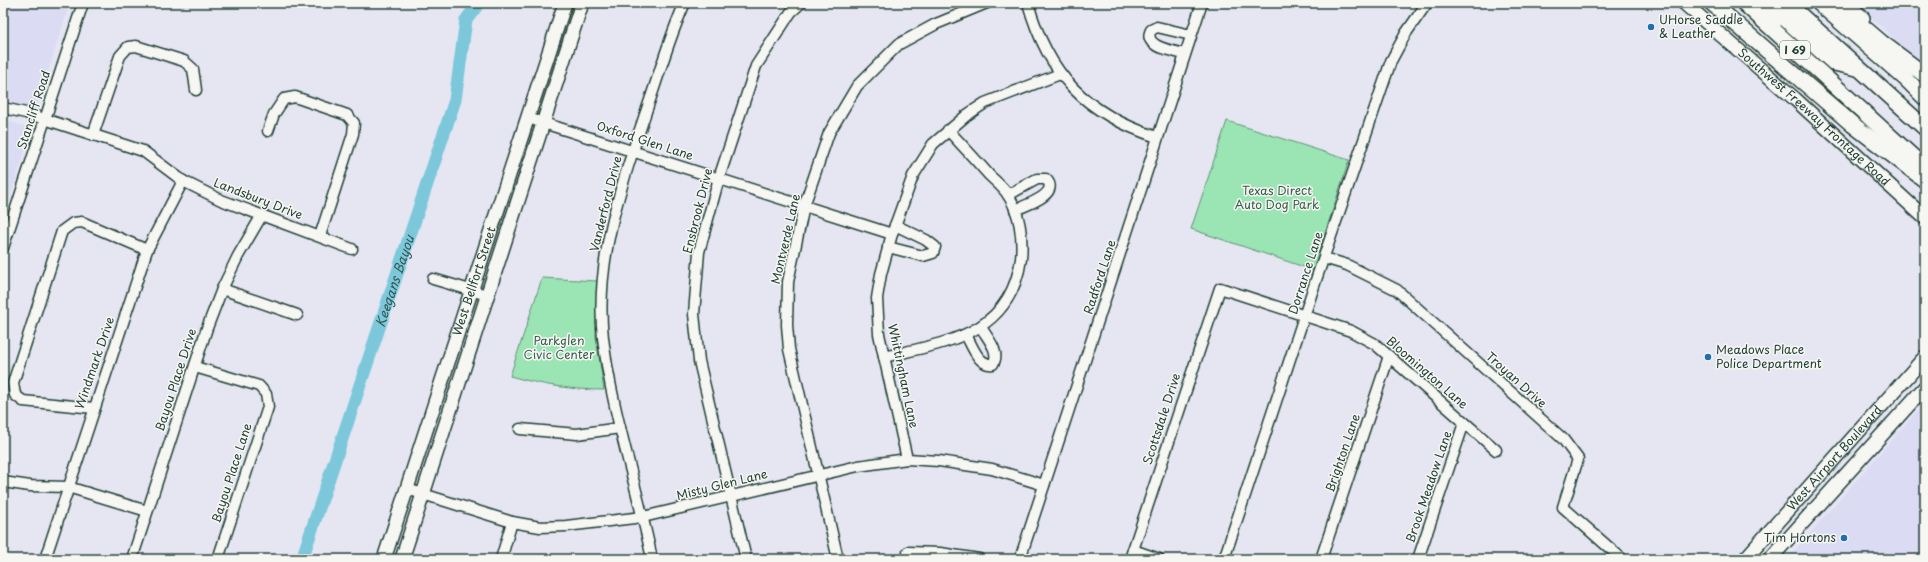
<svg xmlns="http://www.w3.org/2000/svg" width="1928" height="562" viewBox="0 0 1928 562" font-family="'Playpen Sans',sans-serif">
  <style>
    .built { fill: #dbdbf3 }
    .green { fill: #9be5b4; stroke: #5d9174 }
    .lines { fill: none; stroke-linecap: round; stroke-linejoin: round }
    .river { stroke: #7bc8da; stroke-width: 13 }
    .minor-casing { stroke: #1f3d34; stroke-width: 13 }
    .major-casing { stroke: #1f3d34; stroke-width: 16 }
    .highway-casing { stroke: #1f3d34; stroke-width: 18 }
    .minor { stroke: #f6f6f2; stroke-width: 10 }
    .major { stroke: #f6f6f2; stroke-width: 13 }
    .highway { stroke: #f6f6f2; stroke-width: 15 }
    .poi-dot { fill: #1f6fb2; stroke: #f6f6f2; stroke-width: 1.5 }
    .labels { text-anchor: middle; stroke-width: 3; stroke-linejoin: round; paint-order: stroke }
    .shield { fill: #f6f6f2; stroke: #60746d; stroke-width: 1 }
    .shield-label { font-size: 11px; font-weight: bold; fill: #1f3d34 }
    .poi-label { font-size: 12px; fill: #1f3d34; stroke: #f6f6f2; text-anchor: start }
    .street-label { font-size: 12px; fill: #1f3d34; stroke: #f6f6f2 }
    .park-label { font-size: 12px; fill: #385f4e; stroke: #f6f6f2 }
    .water-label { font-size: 13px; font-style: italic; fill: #315955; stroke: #f6f6f2 }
  </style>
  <rect width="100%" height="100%" fill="#e6e6f3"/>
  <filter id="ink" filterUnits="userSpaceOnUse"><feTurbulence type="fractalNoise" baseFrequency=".025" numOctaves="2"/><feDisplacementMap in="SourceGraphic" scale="8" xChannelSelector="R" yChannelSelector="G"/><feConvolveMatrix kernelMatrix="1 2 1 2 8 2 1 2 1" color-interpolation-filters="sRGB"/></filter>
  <g filter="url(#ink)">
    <g class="built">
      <polygon points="3,3 70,3 36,109 3,104"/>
      <polygon points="1855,3 1925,3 1925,66 1898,42"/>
      <polygon points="3,119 32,129 3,219"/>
      <polygon points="1925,402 1925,559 1787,559"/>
    </g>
    <g class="green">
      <polygon points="1227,121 1349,160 1313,270 1191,229"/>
      <path d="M542,278l55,3 -1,56 8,53c-32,0 -62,-5 -94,-14z"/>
    </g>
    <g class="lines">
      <path class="river" id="s1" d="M302,559l153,-459 11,-80 13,-17"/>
      <defs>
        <g id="minor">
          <path d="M1028,3c20,72 58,111 129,134"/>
          <path d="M1185,54c-12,-3 -43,-7 -34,-24l6,-3 34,8"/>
          <polyline points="3,108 26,113 143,151 183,181 221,200 352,249"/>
          <polyline points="528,118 892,234"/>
          <polyline points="268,131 274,114 284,99 295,97 347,115 354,123 353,134 320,236"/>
          <polyline points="93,135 120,56 128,47 136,46 184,61 193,69 196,90"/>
          <path d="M1008,195l29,-16h9c15,15 -20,26 -31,31"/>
          <polyline points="888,247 923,256 933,253 935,247 926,240 895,225"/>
          <polyline points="3,248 83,3"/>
          <polyline points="1324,258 1347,265 1397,290 1563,439 1578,459 1563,507 1622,559"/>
          <polyline points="433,279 487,295"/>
          <polyline points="222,289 297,315"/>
          <path d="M966,335c6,10 12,31 27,29 8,-12 -6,-26 -12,-37"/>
          <path d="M884,357c62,-15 126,-21 137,-98 2,-21 -1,-46 -13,-64 -5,-8 -13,-14 -19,-20 -13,-15 -27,-30 -41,-45"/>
          <polyline points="195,367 259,386 266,394 268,407 218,559"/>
          <polyline points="94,408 23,401 15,395 13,383 62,231 73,223 82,222 147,250"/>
          <polyline points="520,429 577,434 620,428"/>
          <polyline points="907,459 879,334 877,298 881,274 892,234 913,176 933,144 967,115 985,103 1060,74"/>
          <polyline points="3,482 30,486 68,487 147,511"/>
          <polyline points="407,489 512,522 540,527 566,526 643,517 858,466 907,459 939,461 992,469 1044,485"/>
          <polyline points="1133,550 1159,559"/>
          <polyline points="908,552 940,553 979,559"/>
          <polyline points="45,559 147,250 183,181"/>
          <polyline points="132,559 207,328 222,289 238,256 262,215"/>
          <polyline points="501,559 512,522"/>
          <path d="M652,559c-15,-74 -40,-146 -49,-221 -9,-83 22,-164 48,-241 11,-32 20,-64 34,-94"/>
          <polyline points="746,559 699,361 694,314 699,252 719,178 756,66 791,12 801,3"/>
          <polyline points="838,559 789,349 787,325 788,282 804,206 829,133 857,86 899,44 936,24 987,3"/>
          <polyline points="1020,559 1202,3"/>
          <polyline points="1130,559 1220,288 1351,331 1375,344 1496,450"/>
          <polyline points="1224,559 1317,277 1391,61 1406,33 1427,3"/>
          <polyline points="1321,559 1389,356"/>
          <polyline points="1418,559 1464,423"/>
        </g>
        <g id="major">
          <path id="s2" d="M1684,3l111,96 130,119"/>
          <polyline points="1847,3 1863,18"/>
          <path id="s3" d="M384,559l181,-556"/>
          <polyline points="402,559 582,3"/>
          <path id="s4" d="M1745,559l180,-202"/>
          <polyline points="1770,559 1925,387"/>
        </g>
        <g id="highway">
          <polyline points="1712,3 1852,124 1925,180"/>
          <polyline points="1744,3 1925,168"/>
          <polyline points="1759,3 1777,19"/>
          <polyline points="1787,3 1925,128"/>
          <polyline points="1819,3 1906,79 1925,98"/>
          <polyline points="1835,3 1882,43 1925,75"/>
          <polyline points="1773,8 1834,63 1857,68"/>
        </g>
      </defs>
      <use href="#minor" class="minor-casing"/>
      <use href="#major" class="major-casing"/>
      <use href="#highway" class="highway-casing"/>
      <use href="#minor" class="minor"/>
      <use href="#major" class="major"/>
      <use href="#highway" class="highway"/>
    </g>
  </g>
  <g class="poi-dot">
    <circle cx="1651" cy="27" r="4"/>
    <circle cx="1708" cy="357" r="4"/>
    <circle cx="1844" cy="538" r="4"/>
  </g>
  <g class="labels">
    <rect class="shield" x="1780" y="41" width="30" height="18" rx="3"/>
    <g class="shield-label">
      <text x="1795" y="54">I 69</text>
    </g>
    <g class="poi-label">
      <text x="1659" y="24">UHorse Saddle<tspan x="1659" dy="14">&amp; Leather</tspan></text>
      <text x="1716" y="354">Meadows Place<tspan x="1716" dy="14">Police Department</tspan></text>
      <text x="1836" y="542" text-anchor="end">Tim Hortons</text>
    </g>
    <g class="street-label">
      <text transform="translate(34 110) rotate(-72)" y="4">Stancliff Road</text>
      <text dy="4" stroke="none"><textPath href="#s2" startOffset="173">Southwest Freeway Frontage Road</textPath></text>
      <text transform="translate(645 141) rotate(18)" y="4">Oxford Glen Lane</text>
      <text transform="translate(258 199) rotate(21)" y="4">Landsbury Drive</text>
      <text transform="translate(606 204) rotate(-76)" y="4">Vanderford Drive</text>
      <text transform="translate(698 211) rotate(-76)" y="4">Ensbrook Drive</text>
      <text transform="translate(786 239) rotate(-77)" y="4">Montverde Lane</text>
      <text transform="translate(1306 273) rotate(-72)" y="4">Dorrance Lane</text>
      <text transform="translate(1100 277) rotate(-72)" y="4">Radford Lane</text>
      <text dy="4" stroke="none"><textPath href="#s3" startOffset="292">West Bellfort Street</textPath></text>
      <text transform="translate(95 363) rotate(-71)" y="4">Windmark Drive</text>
      <text transform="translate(1427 373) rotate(41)" y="4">Bloomington Lane</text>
      <text transform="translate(903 376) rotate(78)" y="4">Whittingham Lane</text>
      <text transform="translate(176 380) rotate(-72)" y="4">Bayou Place Drive</text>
      <text transform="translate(1516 380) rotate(42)" y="4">Troyan Drive</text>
      <text transform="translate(1162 419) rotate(-72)" y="4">Scottsdale Drive</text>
      <text transform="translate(1343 453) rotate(-71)" y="4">Brighton Lane</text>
      <text dy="4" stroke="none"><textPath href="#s4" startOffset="135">West Airport Boulevard</textPath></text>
      <text transform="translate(232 473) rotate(-72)" y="4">Bayou Place Lane</text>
      <text transform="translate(722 485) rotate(-14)" y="4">Misty Glen Lane</text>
      <text transform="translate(1429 487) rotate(-71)" y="4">Brook Meadow Lane</text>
    </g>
    <g class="park-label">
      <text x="1277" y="195">Texas Direct<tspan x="1277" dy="14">Auto Dog Park</tspan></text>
      <text x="559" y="345">Parkglen<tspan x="559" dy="14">Civic Center</tspan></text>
    </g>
    <g class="water-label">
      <text dy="5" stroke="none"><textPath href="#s1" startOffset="293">Keegans Bayou</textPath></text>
    </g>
  </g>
  <rect width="1928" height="562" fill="none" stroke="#f6f6f2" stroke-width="16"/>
  <rect x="8" y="8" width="1912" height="546" fill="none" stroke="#1f3d34" stroke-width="1.5" filter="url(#ink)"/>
</svg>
